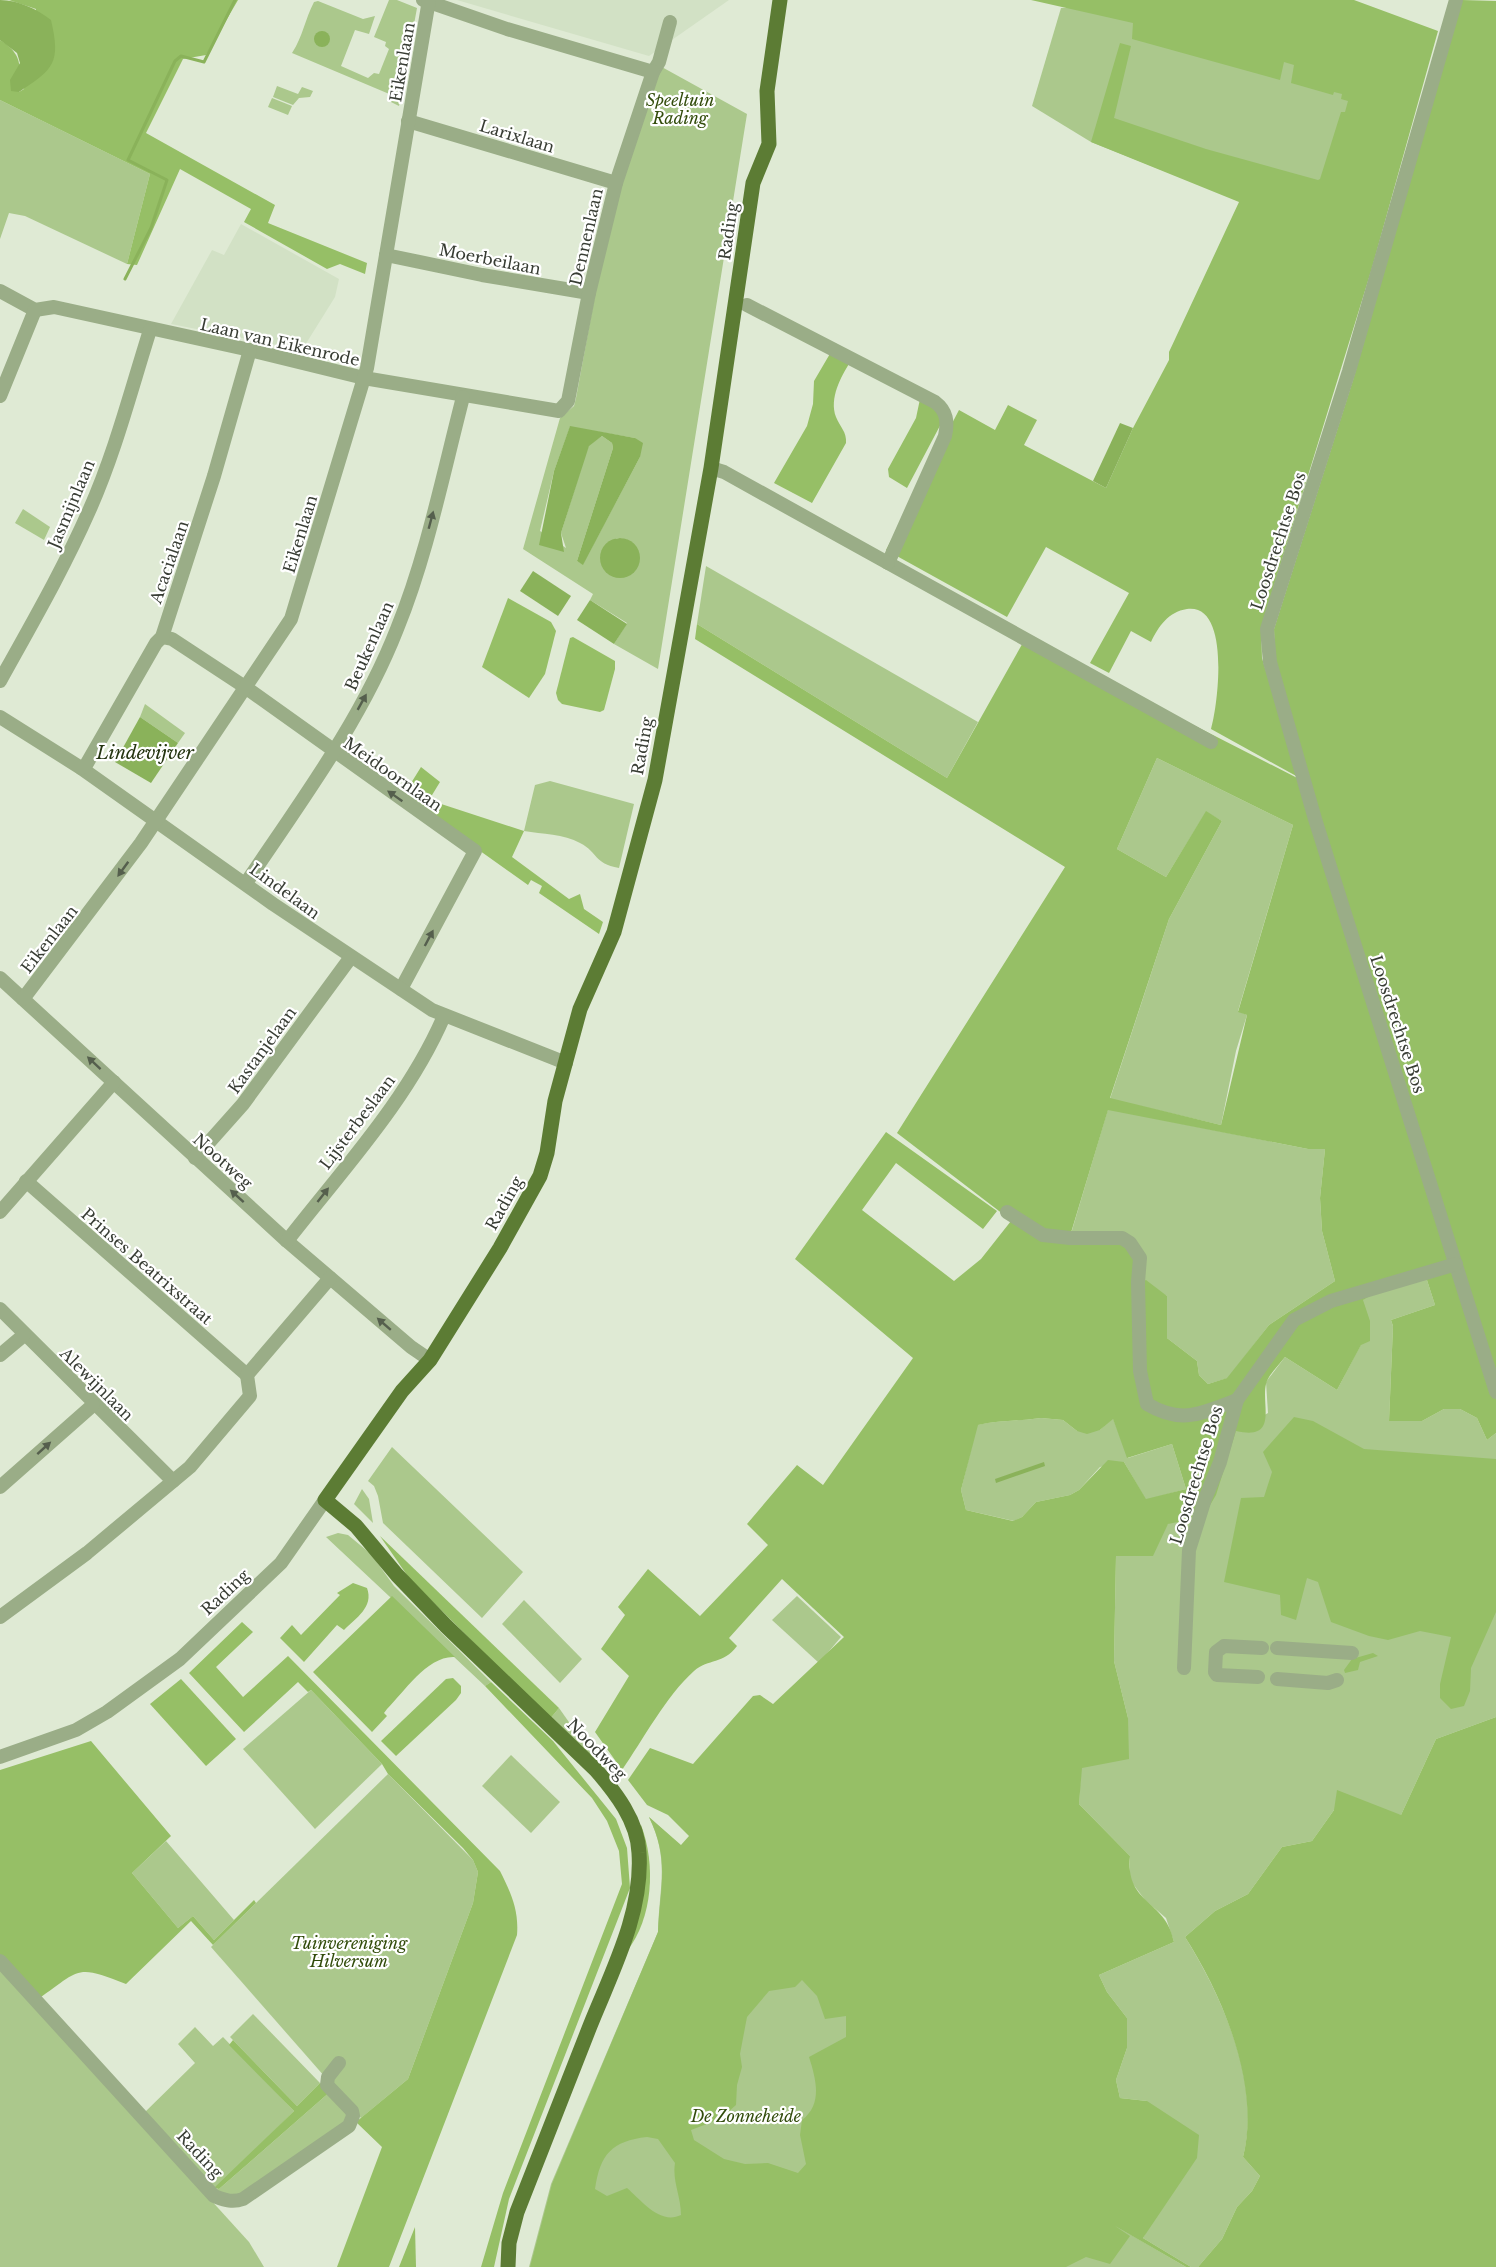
<svg xmlns="http://www.w3.org/2000/svg" width="1496" height="2267" viewBox="0 0 1496 2267" font-family="'Libre Baskerville',serif">
  <style>
    .built { fill: #d2e1c5 }
    .green { fill: #abc88c; fill-rule: evenodd }
    .forest { fill: #96bf66; fill-rule: evenodd }
    .water { fill: #8ab25a }
    .lines { fill: none; stroke-linecap: round; stroke-linejoin: round }
    .stream { stroke: #8ab25a; stroke-width: 3 }
    .minor { stroke: #9aad87; stroke-width: 14 }
    .major { stroke: #5c7c34; stroke-width: 15 }
    .oneway { fill: #555f4d }
    .labels { text-anchor: middle; stroke-width: 4.5; stroke-linejoin: round; paint-order: stroke }
    .street-label { font-size: 16px; fill: #383d34; stroke: #fff }
    .park-label { font-size: 16px; font-style: italic; fill: #324c0b; stroke: #fff }
    .water-label { font-size: 18px; font-style: italic; fill: #253511; stroke: #fff }
  </style>
  <rect width="100%" height="100%" fill="#dfead4"/>
  <g class="built">
    <polygon points="457,0 729,0 649,56"/>
    <polygon points="241,224 339,279 335,297 302,350 171,324 212,250 224,255"/>
  </g>
  <g class="green">
    <path d="M389,0h8l20,8 -18,98 -8,-4 3,-6 -102,-43c11,-17 13,-34 22,-51l4,-1 45,18 12,-3 -6,18 -14,-4 -14,36 27,12 6,-5 5,1 10,-25 -4,-3 1,-4 -12,-5z"/>
    <polygon points="1350,0 1357,73 1318,232 1091,142 1032,106 1061,8"/>
    <path d="M660,66l87,48 -89,555 -44,-25 13,-21 -37,-23 3,-6 -70,-45 37,-131 14,-12 2,-8 19,-103 26,-113zM570,427l65,11 5,19 -57,107 -6,-3 36,-113 -1,-5 -10,-7 -13,9 -4,11 -24,77 5,15 -26,-17 14,-60zM617,538c15,0 25,12 21,27l-20,12 -13,-7c-10,-16 -1,-24 12,-32z"/>
    <polygon points="277,86 298,94 302,87 313,91 310,97 299,98 293,105 273,97"/>
    <polygon points="272,98 292,106 288,115 268,107"/>
    <polygon points="0,100 150,174 127,264 25,216 9,213 0,239"/>
    <polygon points="23,509 50,527 44,540 15,523"/>
    <polygon points="706,566 978,722 947,778 697,624"/>
    <polygon points="145,704 185,733 178,743 140,717"/>
    <polygon points="1157,758 1293,825 1238,1011 1247,1015 1236,1051 1221,1125 1110,1099 1169,919 1222,821 1206,812 1166,877 1117,849"/>
    <path d="M550,781l84,23 -15,64c-26,-5 -20,-15 -39,-25 -16,-9 -38,-9 -56,-12l11,-46z"/>
    <polygon points="1108,1109 1308,1149 1325,1149 1320,1198 1322,1231 1335,1281 1269,1325 1228,1378 1208,1384 1199,1375 1197,1361 1167,1338 1167,1296 1139,1283 1070,1237"/>
    <path d="M1426,1277l9,28 -44,15 2,6 -4,95h33l22,-12h16l17,9 10,22 9,-7v284l-60,22 -35,76 -67,-5 -22,31 -30,6 -34,47 -33,17 -30,26c38,61 77,148 58,220l17,19 -8,15 -15,16 -15,32 -24,28h-7l-48,-29 11,-20 -7,-117 -27,-3 -4,-18 11,-32v-30l-20,-26 -8,-17 75,-33 -8,-24 -21,-18 -15,-20v-24l-51,-52 2,-36 47,-50 -14,-57 2,-106 52,-31 68,-93 32,-18 -2,-31 19,-25 52,33 33,-63 -8,-27 17,-9z"/>
    <path d="M1041,1418l22,2 14,11 23,-1 13,-12 15,40 44,-14 14,45 -40,11 -22,-38 -24,5 -21,23 -9,5 -34,7 -14,15 -8,4 -48,-11 -5,-20 16,-65c22,-5 43,-4 64,-7z"/>
    <polygon points="392,1447 523,1572 482,1618 383,1523 378,1496 374,1486 368,1481"/>
    <polygon points="362,1489 369,1499 373,1523 354,1504"/>
    <polygon points="338,1533 348,1535 371,1554 394,1586 491,1682 485,1686 326,1537"/>
    <polygon points="797,1596 841,1637 819,1663 772,1620"/>
    <polygon points="524,1600 582,1659 560,1683 502,1624"/>
    <polygon points="311,1690 382,1764 315,1829 243,1749"/>
    <polygon points="559,1708 600,1766 550,1719"/>
    <polygon points="511,1755 560,1802 531,1833 482,1786"/>
    <polygon points="388,1774 473,1860 478,1872 473,1903 408,2079 361,2118 211,1947"/>
    <path d="M649,1817l422,383 115,67h-657l22,-83 107,-252c1,-46 12,-71 -9,-115z"/>
    <polygon points="166,1841 234,1920 214,1940 193,1916 178,1928 132,1873"/>
    <polygon points="0,1968 249,2242 264,2267 0,2267"/>
    <polygon points="253,2014 320,2083 297,2106 230,2037"/>
    <polygon points="195,2027 213,2046 223,2037 294,2111 215,2189 219,2189 331,2091 347,2108 349,2116 345,2124 240,2196 224,2197 209,2188 143,2114 195,2063 178,2044"/>
  </g>
  <g class="forest">
    <path d="M9,0h229l-32,55 -23,4 -37,74 129,72 -7,18 99,40 -2,11 -25,-10 -13,5 -83,-47 7,-13 -71,-40 -43,96 -10,-1 23,-90 -150,-74v-60c24,15 20,27 19,52l5,-3 12,-80z"/>
    <path d="M1031,0h323l84,31 -66,237 -111,360 1,30 36,119 -87,-48c7,-24 20,-126 -24,-120 -19,3 -28,17 -36,33l-20,-11 -22,42 -19,-10 39,-70 -83,-46 -39,70 -121,-67 73,-140 36,20 13,-25 29,15 -13,25 82,43 27,-60 36,-68v-8l70,-150 -148,-60 29,-99 11,3 -17,72 92,31 112,31 2,-1 21,-67h4l3,-11 -7,-2 1,-5 -8,-2 -1,3 -42,-12 3,-18 -10,-3 -4,18 -148,-41 1,-16z"/>
    <path d="M1462,0l34,1v1432l-9,7 -10,-22 -17,-9h-16l-22,12h-33l4,-95 -2,-6 44,-15 -9,-28 -47,14 -16,9 7,21v20l-9,4 -24,45 -52,-33c-6,8 -17,18 -19,27 -5,21 13,57 -30,47l-20,64 -13,22 -35,7 -15,32h-37l-2,105 14,57 1,41 -47,9 -3,36 51,52c-5,49 36,43 44,86l-75,33 8,17 20,26v30l-11,32 4,18 27,3 52,34 -2,23 -54,80 48,29h-5l-71,-41 15,10 -20,28 -24,-7 -20,10h-536l22,-83 106,-252c2,-46 12,-72 -9,-115l32,28 8,-9 -21,-21 -21,-10 -19,-25 22,-32 43,16 60,-68 7,-1 13,9 71,-67 -62,-58 -53,59 8,8c-14,19 -28,12 -43,25 -28,25 -51,69 -72,99l-27,-38 34,-56 -28,-27 24,-34 -7,-8 30,-38 52,47 68,-71 -21,-21 50,-59 26,20 90,-127 -118,-99 91,-127 111,79 -14,18 -87,-66 -34,47 92,71 27,-22 30,-38 5,3 -119,-91 168,-266 -370,-228 2,-15 250,154 78,-139 282,144 -32,-122 -1,-32 79,-249zM1157,758l136,67 -55,187 9,3 -26,110 -111,-27 59,-179 53,-98 -16,-10 -40,66 -49,-28zM1108,1110l200,39h17l-5,49 2,33 13,50 -66,44 -42,53 -19,6 -9,-9 -2,-14 -30,-23v-42l-21,-16 -6,3 -1,-28 -24,-17 -45,-2zM1041,1418l22,2 14,11 10,3 13,-4 13,-11 14,39 45,-14 14,45 -40,10 -22,-37 -16,-2 -29,30 -9,5 -34,7 -14,15 -9,4 -47,-11 -5,-20 17,-65c21,-5 42,-4 63,-7zM802,1980l15,16 8,23 21,-3v21l-37,20c7,22 14,47 -7,63l-2,15 6,29 -8,9 -30,-10 -23,1 -21,-5 -30,-19 -3,-10 29,-11 16,-14 1,-20 5,-18 -2,-13 7,-37 22,-26 26,-4zM647,2137l11,2 17,24c-3,18 6,33 6,52 -21,10 -39,-14 -54,-27l-20,8 -12,-7c5,-35 17,-48 52,-52z"/>
    <path d="M831,352l19,10c-9,15 -21,36 -14,55 4,10 11,15 10,26l-34,60 -38,-20 33,-57 6,-22 1,-23z"/>
    <polygon points="920,399 933,406 943,420 907,488 889,477 888,469 916,418"/>
    <polygon points="508,598 551,622 556,631 545,674 529,698 482,667"/>
    <polygon points="573,637 615,661 615,669 604,710 600,712 562,704 558,700 556,693 570,638"/>
    <polygon points="421,767 440,782 429,800 524,831 512,857 569,899 580,894 584,909 603,922 599,934 539,893 542,886 531,880 528,885 403,796"/>
    <polygon points="1294,1417 1313,1421 1364,1449 1496,1459 1496,1612 1471,1668 1470,1691 1464,1706 1451,1709 1440,1698 1440,1684 1451,1637 1420,1631 1388,1640 1369,1636 1331,1622 1318,1582 1307,1578 1296,1620 1281,1615 1280,1595 1224,1582 1241,1498 1264,1497 1272,1472 1263,1452"/>
    <polygon points="380,1536 559,1708 550,1719 409,1578"/>
    <path d="M353,1583l14,5c7,19 -11,30 -23,42l-7,-5 -33,37 -24,-24 12,-13 9,10 39,-40 -3,-2z"/>
    <path d="M392,1596l63,61c-27,-2 -51,35 -68,52l-3,4 3,3 -15,16 -59,-60z"/>
    <path d="M242,1622l11,10 -37,35 27,30 45,-41 212,215c11,22 19,39 17,64l-128,332h-52l45,-120 -26,-25 52,-43 65,-176 5,-31 -5,-12 -10,-12 -75,-74 -6,-10 -71,-74 -3,2 -10,-10 -54,50 -55,-59z"/>
    <polygon points="1373,1653 1378,1656 1360,1662 1358,1670 1345,1673 1344,1670 1352,1659"/>
    <polygon points="453,1678 461,1686 461,1693 456,1700 396,1756 381,1741 446,1679"/>
    <polygon points="181,1679 236,1739 206,1766 150,1704"/>
    <polygon points="491,1682 553,1741 616,1819 627,1848 630,1888 509,2199 494,2267 481,2267 503,2193 622,1884 619,1851 607,1821 592,1798 485,1686"/>
    <path d="M1496,1717v550h-298l24,-28 15,-32 15,-16 8,-15 -17,-19c18,-70 -20,-161 -58,-220l30,-26 33,-17 34,-47 30,-6 22,-31 3,-20 64,25 35,-76z"/>
    <path d="M91,1741l80,95 -39,37 46,55 15,-12 21,24 40,-40 2,3 -43,42 -22,-24 -65,63c-51,-20 -45,-15 -89,16l-37,-42v-188z"/>
    <path d="M641,1825c15,39 12,93 -14,126z"/>
    <polygon points="233,2040 297,2106 320,2083 331,2091 219,2189 214,2188 294,2111 229,2045"/>
    <polygon points="415,2227 416,2267 399,2267"/>
  </g>
  <g class="water">
    <path d="M0,0c18,0 37,9 51,20 10,43 3,49 -32,72l-8,-1 -1,-11 10,-17 -3,-10 -17,-13z"/>
    <circle cx="322" cy="39" r="8"/>
    <polygon points="1120,423 1133,428 1106,488 1093,481"/>
    <polygon points="570,426 635,438 643,443 640,457 583,565 577,561 613,448 612,443 602,436 589,446 561,533 564,552 539,545 554,471"/>
    <circle cx="620" cy="558" r="20"/>
    <polygon points="533,571 571,596 558,616 520,591"/>
    <polygon points="590,600 627,624 614,644 577,620"/>
    <polygon points="140,717 178,743 151,783 115,762"/>
    <polygon points="1044,1462 1045,1466 996,1483 995,1479"/>
  </g>
  <g class="lines">
    <polyline class="stream" points="125,279 151,228 167,180 128,160 175,61 181,56 204,62 235,0"/>
    <g class="minor">
      <polyline points="1456,0 1349,371 1267,629 1270,662 1315,819 1496,1392"/>
      <polyline points="653,72 659,62 670,22"/>
      <polyline points="408,121 616,183"/>
      <polyline points="386,255 482,275 589,293"/>
      <polyline points="0,291 35,310 54,307 250,350 364,378 559,411 568,401 589,293 616,183 653,72 507,29 423,0"/>
      <path d="M747,305l188,97c12,9 13,20 10,34l-57,127 323,179"/>
      <polyline points="0,396 35,310"/>
      <polyline points="711,468 724,472 888,563"/>
      <polyline points="162,637 172,639 245,687 475,851 401,989"/>
      <path d="M0,681c31,-56 63,-111 89,-170 26,-58 42,-121 61,-181"/>
      <polyline points="0,717 81,768 273,904 432,1010 566,1063"/>
      <polyline points="81,768 86,765 156,643 162,637 214,476 250,350"/>
      <path d="M246,883c55,-82 115,-162 151,-254 30,-74 46,-155 66,-232"/>
      <polyline points="0,978 287,1241 411,1347 430,1360"/>
      <polyline points="23,999 141,843 291,619 367,368 429,0"/>
      <polyline points="195,1158 243,1104 351,957"/>
      <polyline points="26,1181 247,1375"/>
      <polyline points="0,1212 114,1082"/>
      <path d="M1007,1212l36,23 27,3h52l8,5 10,15 -2,24 2,89 7,33c35,21 55,9 90,-4"/>
      <path d="M287,1241c55,-71 121,-141 157,-225"/>
      <polyline points="0,1309 173,1481"/>
      <polyline points="0,1355 24,1335"/>
      <polyline points="0,1487 93,1405"/>
      <polyline points="0,1617 87,1553 190,1467 250,1396 247,1375 330,1278"/>
      <polyline points="1277,1648 1352,1653"/>
      <polyline points="1184,1668 1189,1550 1205,1499 1220,1462 1237,1400 1294,1320 1331,1301 1456,1264"/>
      <polyline points="1258,1677 1217,1675 1215,1672 1216,1652 1224,1646 1262,1648"/>
      <polyline points="1277,1679 1328,1683 1337,1680"/>
      <polyline points="0,1757 76,1730 107,1712 180,1659 281,1563 325,1500"/>
      <path d="M0,1961l214,235c11,4 18,7 29,3l106,-73 4,-10 -1,-5 -25,-26 1,-8 11,-14"/>
    </g>
    <path class="major" d="M508,2267l1,-24 8,-31c24,-62 49,-124 73,-186 22,-55 53,-113 49,-173 -1,-32 -24,-61 -43,-83l-150,-144 -49,-51 -41,-49 -31,-26 77,-109 28,-31 70,-112 40,-72 7,-23 8,-52 25,-92 34,-77 41,-152 56,-312 42,-285 16,-39 -2,-53 13,-91"/>
  </g>
  <defs><path id="oneway-solid" d="M-6-.8H1V-3.2L6.5 0L1 3.2V.8H-6Z" transform="scale(1.5)"/></defs>
  <g class="oneway">
    <use href="#oneway-solid" transform="translate(431 520) rotate(-75)"/>
    <use href="#oneway-solid" transform="translate(362 702) rotate(-61)"/>
    <use href="#oneway-solid" transform="translate(395 796) rotate(-145)"/>
    <use href="#oneway-solid" transform="translate(123 869) rotate(126)"/>
    <use href="#oneway-solid" transform="translate(429 938) rotate(-62)"/>
    <use href="#oneway-solid" transform="translate(94 1063) rotate(-137)"/>
    <use href="#oneway-solid" transform="translate(323 1195) rotate(-52)"/>
    <use href="#oneway-solid" transform="translate(237 1196) rotate(-138)"/>
    <use href="#oneway-solid" transform="translate(384 1324) rotate(-139)"/>
    <use href="#oneway-solid" transform="translate(44 1448) rotate(-42)"/>
  </g>
  <g class="labels">
    <g class="street-label">
      <text transform="translate(402 62) rotate(-80)" y="6">Eikenlaan</text>
      <text transform="translate(517 136) rotate(17)" y="6">Larixlaan</text>
      <text transform="translate(728 231) rotate(-82)" y="6">Rading</text>
      <text transform="translate(586 237) rotate(-77)" y="6">Dennenlaan</text>
      <text transform="translate(490 259) rotate(11)" y="6">Moerbeilaan</text>
      <text transform="translate(280 342) rotate(13)" y="6">Laan van Eikenrode</text>
      <text transform="translate(71 504) rotate(-67)" y="6">Jasmijnlaan</text>
      <text transform="translate(300 534) rotate(-73)" y="6">Eikenlaan</text>
      <text transform="translate(1278 541) rotate(-72)" y="6">Loosdrechtse Bos</text>
      <text transform="translate(169 562) rotate(-71)" y="6">Acacialaan</text>
      <text transform="translate(369 646) rotate(-66)" y="6">Beukenlaan</text>
      <text transform="translate(642 746) rotate(-80)" y="6">Rading</text>
      <text transform="translate(393 774) rotate(35)" y="6">Meidoornlaan</text>
      <text transform="translate(285 891) rotate(36)" y="6">Lindelaan</text>
      <text transform="translate(49 939) rotate(-52)" y="6">Eikenlaan</text>
      <text transform="translate(1398 1024) rotate(72)" y="6">Loosdrechtse Bos</text>
      <text transform="translate(262 1050) rotate(-54)" y="6">Kastanjelaan</text>
      <text transform="translate(357 1122) rotate(-53)" y="6">Lijsterbeslaan</text>
      <text transform="translate(223 1161) rotate(42)" y="6">Nootweg</text>
      <text transform="translate(504 1203) rotate(-61)" y="6">Rading</text>
      <text transform="translate(147 1266) rotate(41)" y="6">Prinses Beatrixstraat</text>
      <text transform="translate(97 1384) rotate(45)" y="6">Alewijnlaan</text>
      <text transform="translate(1196 1475) rotate(-73)" y="6">Loosdrechtse Bos</text>
      <text transform="translate(225 1592) rotate(-43)" y="6">Rading</text>
      <text transform="translate(597 1749) rotate(46)" y="6">Noodweg</text>
      <text transform="translate(200 2154) rotate(47)" y="6">Rading</text>
    </g>
    <g class="park-label">
      <text x="680" y="106">Speeltuin<tspan x="680" dy="18">Rading</tspan></text>
      <text x="349" y="1949">Tuinvereniging<tspan x="349" dy="18">Hilversum</tspan></text>
      <text x="746" y="2122">De Zonneheide</text>
    </g>
    <g class="water-label">
      <text x="145" y="759">Lindevijver</text>
    </g>
  </g>
</svg>
